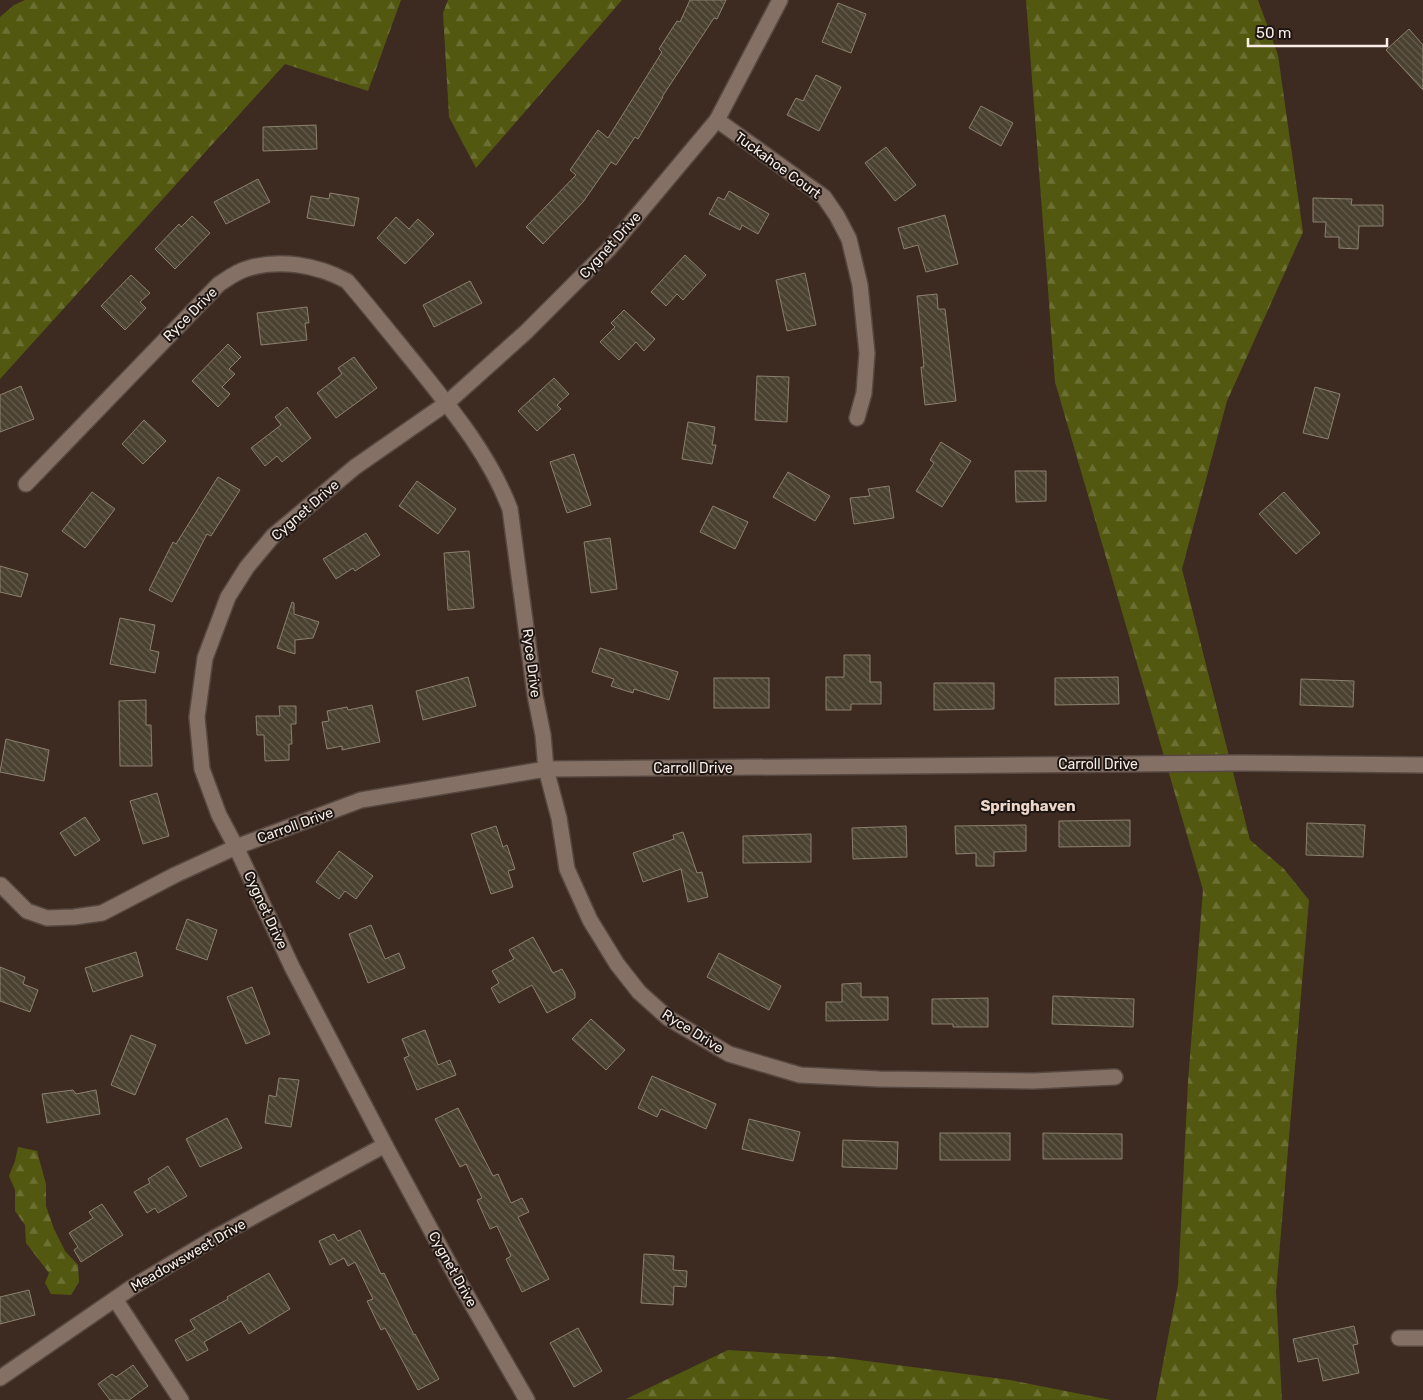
<svg xmlns="http://www.w3.org/2000/svg" width="1423" height="1400" viewBox="0 0 1423 1400" font-family="Rubik,sans-serif">
  <style>
    .forest { fill: url(#forest-firs) }
    .building { fill: url(#building-back-hatch); stroke: #8c816e }
    .lines { fill: none; stroke-linecap: round; stroke-linejoin: round }
    .street-casing { stroke: #564840; stroke-width: 18 }
    .street { stroke: #847065; stroke-width: 15 }
    .labels { text-anchor: middle; stroke-width: 4; stroke-linejoin: round; paint-order: stroke }
    .street-label { font-size: 14px; fill: #f9eee7; stroke: #1e1612 }
    .neighbourhood-label { font-size: 15px; font-weight: bold; fill: #edd7ca; stroke: #1e1612 }
  </style>
  <defs>
    <pattern id="forest-firs" width="22" height="20" patternUnits="userSpaceOnUse" patternTransform="scale(1.25)"><rect width="22" height="20" fill="#525810"/><path d="M5 1l3.5 6h-7zM16 11l3.5 6h-7z" fill="#6c7033"/></pattern>
    <pattern id="building-back-hatch" width="6" height="6" patternUnits="userSpaceOnUse" patternTransform="scale(1.25)"><rect width="6" height="6" fill="#4a4130"/><path d="M-1 5l2 2M0 0l6 6M5-1l2 2" fill="none" stroke="#655d4e"/></pattern>
  </defs>
  <rect width="100%" height="100%" fill="#3d2b22"/>
  <g class="forest">
    <polygon points="25,0 401,0 368,91 285,64 0,379 0,17 14,5"/>
    <polygon points="448,0 622,0 476,168 449,117 443,13"/>
    <polygon points="1026,0 1258,0 1278,55 1303,232 1227,401 1182,569 1250,840 1284,869 1309,900 1276,1292 1282,1400 1156,1400 1178,1285 1188,1082 1203,890 1055,382"/>
    <polygon points="18,1147 37,1151 46,1184 46,1206 54,1229 65,1251 78,1265 79,1282 71,1295 51,1294 45,1283 49,1273 26,1243 25,1225 15,1211 15,1190 9,1176 15,1161"/>
    <polygon points="728,1350 837,1357 1010,1380 1111,1400 626,1399"/>
  </g>
  <g class="building">
    <polygon points="690,0 726,0 717,19 714,18 662,97 663,97 638,139 635,137 616,165 611,162 583,202 543,244 526,227 576,175 570,170 598,130 608,138 662,52 659,49 677,21 680,22"/>
    <polygon points="838,3 866,14 851,53 822,42"/>
    <polygon points="1409,29 1423,45 1423,90 1386,50"/>
    <polygon points="816,75 841,87 819,131 787,115 796,98 803,101"/>
    <polygon points="981,106 1013,123 1001,146 969,128"/>
    <polygon points="316,125 317,149 263,151 263,127"/>
    <polygon points="886,147 916,185 895,201 865,163"/>
    <polygon points="258,179 270,202 226,224 214,202"/>
    <polygon points="729,191 769,214 758,234 742,225 740,230 709,214 718,197 724,200"/>
    <polygon points="330,193 359,198 354,226 307,218 311,196 329,199"/>
    <polygon points="1313,198 1352,199 1351,205 1383,205 1383,226 1359,226 1358,249 1339,248 1339,237 1325,237 1326,222 1313,222"/>
    <polygon points="945,215 958,264 926,272 918,245 904,249 898,228"/>
    <polygon points="192,216 210,233 175,269 155,249 179,224 181,227"/>
    <polygon points="396,217 409,229 418,219 434,234 405,264 377,238"/>
    <polygon points="685,255 706,275 683,300 677,294 666,306 651,292"/>
    <polygon points="805,273 816,325 787,331 776,280"/>
    <polygon points="131,275 150,293 140,302 146,308 125,330 101,306"/>
    <polygon points="470,281 482,303 434,327 423,305"/>
    <polygon points="937,294 938,309 945,309 956,401 925,405 921,367 924,367 917,296"/>
    <polygon points="307,307 309,323 305,323 307,340 261,345 257,313"/>
    <polygon points="624,310 655,339 644,351 636,342 619,360 600,342 615,327 611,323"/>
    <polygon points="228,344 241,357 229,369 235,374 222,387 230,394 218,407 192,381"/>
    <polygon points="354,357 377,388 336,418 317,393 342,374 338,368"/>
    <polygon points="757,376 789,377 787,422 755,420"/>
    <polygon points="554,378 569,394 557,405 561,409 537,431 518,411"/>
    <polygon points="21,386 34,419 0,432 0,395"/>
    <polygon points="1315,387 1340,394 1328,439 1303,433"/>
    <polygon points="287,407 311,438 282,462 277,456 265,466 251,448 281,425 275,417"/>
    <polygon points="144,420 166,441 143,464 122,444"/>
    <polygon points="688,422 715,427 712,445 716,445 712,464 682,459"/>
    <polygon points="941,442 971,461 942,507 916,491 934,463 930,460"/>
    <polygon points="574,454 591,505 567,513 550,462"/>
    <polygon points="1015,471 1046,471 1046,501 1016,502"/>
    <polygon points="788,472 830,496 815,521 773,497"/>
    <polygon points="218,477 240,490 211,536 207,534 172,602 149,590 173,542 176,544"/>
    <polygon points="417,481 456,509 438,534 399,506"/>
    <polygon points="889,486 894,518 854,524 850,498 870,496 868,489"/>
    <polygon points="92,492 115,509 85,548 62,531"/>
    <polygon points="1284,492 1320,533 1296,554 1259,514"/>
    <polygon points="713,506 748,522 735,549 700,532"/>
    <polygon points="366,533 380,555 355,571 353,568 336,579 323,559"/>
    <polygon points="610,538 617,589 591,593 584,542"/>
    <polygon points="469,551 474,608 448,610 444,553"/>
    <polygon points="0,566 28,574 21,597 0,592"/>
    <polygon points="292,602 294,603 294,614 319,622 313,638 295,640 295,654 277,648"/>
    <polygon points="120,618 155,625 150,650 159,652 155,673 110,664"/>
    <polygon points="600,648 678,672 669,700 634,689 633,693 611,686 614,679 592,672"/>
    <polygon points="844,655 870,655 870,682 881,682 881,704 851,704 851,710 826,710 826,677 844,677"/>
    <polygon points="468,677 476,706 423,720 416,691"/>
    <polygon points="1118,677 1119,704 1055,705 1055,678"/>
    <rect x="714" y="678" width="55" height="30"/>
    <polygon points="1301,679 1354,681 1353,707 1300,705"/>
    <polygon points="934,683 994,683 994,709 934,710"/>
    <polygon points="146,700 146,725 151,725 152,766 120,766 119,701"/>
    <polygon points="372,705 380,742 342,750 342,746 327,749 322,722 329,721 327,711 347,707 348,710"/>
    <polygon points="279,706 296,706 296,724 291,724 292,744 289,744 289,760 265,761 264,735 257,735 256,716 280,716"/>
    <polygon points="6,739 49,750 44,781 0,772"/>
    <polygon points="157,793 169,836 143,844 130,801"/>
    <polygon points="85,817 100,840 75,856 60,833"/>
    <polygon points="1130,820 1130,846 1059,847 1059,821"/>
    <polygon points="1307,823 1365,825 1363,857 1306,855"/>
    <polygon points="1026,825 1026,851 994,852 994,866 976,866 976,853 956,854 955,826"/>
    <polygon points="496,826 503,847 507,845 515,869 508,871 513,887 491,894 471,834"/>
    <polygon points="906,826 907,857 853,859 852,828"/>
    <polygon points="683,832 697,873 702,872 708,897 688,902 681,869 643,882 633,853 674,839 673,835"/>
    <polygon points="811,834 811,862 743,863 743,836"/>
    <polygon points="339,851 373,876 356,899 345,891 339,899 316,882"/>
    <polygon points="187,919 217,930 207,960 176,949"/>
    <polygon points="371,925 385,959 399,953 405,968 368,983 349,934"/>
    <polygon points="533,937 553,973 562,969 575,992 575,998 547,1013 532,985 499,1003 491,988 499,983 492,971 514,959 509,950"/>
    <polygon points="136,952 143,976 93,992 85,968"/>
    <polygon points="719,953 781,986 769,1010 707,977"/>
    <polygon points="0,967 25,977 23,984 38,990 30,1012 0,1001"/>
    <polygon points="861,983 861,997 888,997 888,1020 826,1021 826,1002 842,1002 842,984"/>
    <polygon points="252,987 270,1034 246,1044 227,997"/>
    <polygon points="1053,996 1134,999 1133,1027 1052,1024"/>
    <polygon points="988,998 988,1027 953,1027 953,1024 932,1024 932,999"/>
    <polygon points="591,1019 625,1050 606,1070 572,1039"/>
    <polygon points="425,1030 438,1065 450,1060 456,1075 417,1090 404,1058 409,1056 402,1039"/>
    <polygon points="131,1035 156,1045 135,1095 111,1085"/>
    <polygon points="652,1076 716,1104 706,1129 661,1109 657,1117 638,1108"/>
    <polygon points="279,1078 299,1080 291,1127 265,1123 269,1095 276,1097"/>
    <polygon points="73,1090 76,1094 96,1090 100,1114 47,1123 42,1094"/>
    <polygon points="458,1108 493,1176 498,1174 511,1203 522,1198 529,1212 518,1217 549,1279 522,1292 506,1259 511,1256 497,1226 490,1229 477,1200 482,1198 466,1164 460,1167 435,1119"/>
    <polygon points="227,1118 242,1148 200,1167 186,1139"/>
    <polygon points="749,1119 800,1132 793,1161 742,1149"/>
    <rect x="940" y="1133" width="70" height="27"/>
    <polygon points="1043,1133 1122,1134 1122,1159 1043,1159"/>
    <polygon points="843,1140 898,1142 897,1169 842,1167"/>
    <polygon points="168,1166 187,1196 158,1213 155,1208 147,1213 134,1192 150,1183 148,1179"/>
    <polygon points="102,1204 123,1235 81,1262 74,1250 78,1247 69,1233 93,1218 89,1212"/>
    <polygon points="360,1230 381,1274 384,1273 414,1335 415,1334 439,1379 418,1390 385,1328 381,1330 367,1301 373,1299 355,1262 348,1266 344,1258 330,1265 319,1241 334,1234 338,1241"/>
    <polygon points="644,1254 674,1256 673,1270 687,1271 686,1287 674,1286 673,1305 641,1303"/>
    <polygon points="269,1273 290,1309 249,1334 241,1321 204,1342 208,1350 187,1361 175,1340 195,1329 190,1320 228,1299 227,1297"/>
    <polygon points="29,1290 35,1315 0,1324 0,1297"/>
    <polygon points="1354,1326 1358,1344 1353,1345 1359,1373 1323,1381 1318,1358 1298,1362 1293,1339"/>
    <polygon points="578,1328 602,1371 574,1387 550,1343"/>
    <polygon points="133,1365 148,1386 129,1400 110,1400 98,1384 112,1374 116,1377"/>
  </g>
  <g class="lines">
    <defs>
      <g id="street">
        <polyline points="717,120 824,197 837,216 849,239 860,285 867,353 864,393 857,418"/>
        <path d="M26,484l193,-200c8,-5 17,-12 27,-15 33,-11 71,-4 101,12 24,28 47,57 70,85 36,45 73,90 93,143l25,186 8,40 3,34 13,49 8,51 23,51 27,44 22,28 29,26 61,36 71,21 79,4 155,2 81,-4"/>
        <polyline points="1,885 27,911 47,918 74,917 102,913 175,875 236,847 361,800 546,769 1240,763 1423,765"/>
        <polyline points="115,1299 181,1400"/>
        <polyline points="1399,1338 1423,1338"/>
        <polyline points="0,1378 131,1288 216,1237 385,1145"/>
        <polyline points="527,1400 458,1280 385,1145 292,967 236,847 219,815 202,769 197,717 205,658 228,597 247,567 273,536 355,467 447,403 526,332 609,249 717,120 780,0"/>
      </g>
    </defs>
    <use href="#street" class="street-casing"/>
    <use href="#street" class="street"/>
  </g>
  <g class="labels">
    <g class="street-label">
      <text transform="translate(778 165) rotate(36)" y="5">Tuckahoe Court</text>
      <text transform="translate(610 245) rotate(-48)" y="5">Cygnet Drive</text>
      <text transform="translate(190 314) rotate(-45)" y="5">Ryce Drive</text>
      <text transform="translate(305 510) rotate(-41)" y="5">Cygnet Drive</text>
      <text transform="translate(532 663) rotate(83)" y="5">Ryce Drive</text>
      <text x="1098" y="769">Carroll Drive</text>
      <text x="693" y="773">Carroll Drive</text>
      <text transform="translate(295 825) rotate(-20)" y="5">Carroll Drive</text>
      <text transform="translate(266 910) rotate(65)" y="5">Cygnet Drive</text>
      <text transform="translate(693 1031) rotate(32)" y="5">Ryce Drive</text>
      <text transform="translate(188 1255) rotate(-30)" y="5">Meadowsweet Drive</text>
      <text transform="translate(453 1269) rotate(61)" y="5">Cygnet Drive</text>
    </g>
    <g class="neighbourhood-label">
      <text x="1028" y="811">Springhaven</text>
    </g>
  </g>
  <path d="M1248 38v8h139v-8" fill="none" stroke="#f9eee7" stroke-width="2.5"/>
  <text x="1256" y="38" font-size="15" fill="#f9eee7" stroke="#1e1612" stroke-width="4" paint-order="stroke">50 m</text>
</svg>
